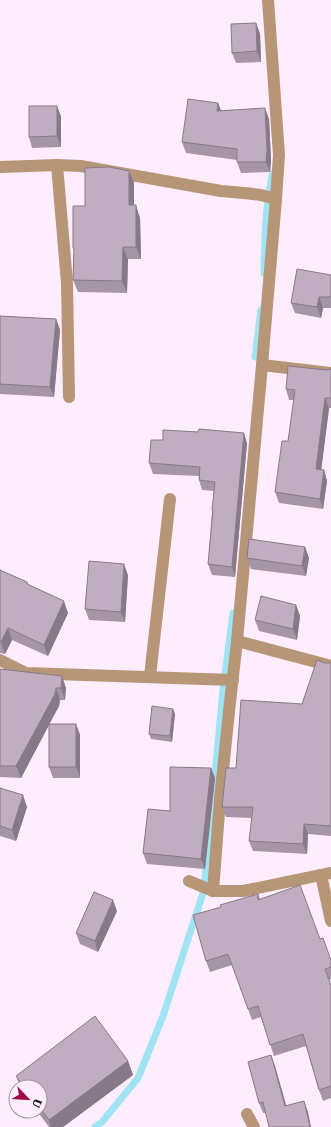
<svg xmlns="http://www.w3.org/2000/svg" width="331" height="1127" viewBox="0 0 331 1127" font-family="'Roboto Serif',serif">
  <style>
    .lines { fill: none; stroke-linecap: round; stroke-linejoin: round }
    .stream { stroke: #a0e4f4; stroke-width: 7 }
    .minor { stroke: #b69676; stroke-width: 12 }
    .wall { fill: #a695a7 }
    .shaded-wall { fill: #877988 }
    .building { fill: #c1adc2; stroke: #877988 }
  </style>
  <rect width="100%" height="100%" fill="#feecff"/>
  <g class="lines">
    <g class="stream">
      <path d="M264,273c1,-35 1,-66 9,-100"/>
      <polyline points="255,357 261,310"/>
      <polyline points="95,1127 102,1122 138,1078 163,1016 204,890 223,690 233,613"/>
    </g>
    <g class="minor">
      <polyline points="268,0 279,155 276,199"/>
      <polyline points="57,165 67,283 69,397"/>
      <polyline points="0,167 57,165 81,166 221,191 244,193 261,195 276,199 262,365 237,641 230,702 220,799 213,891"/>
      <polyline points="262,365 331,373"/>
      <polyline points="237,641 331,666"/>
      <polyline points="0,660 26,673 233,680"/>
      <polyline points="150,676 170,499"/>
      <polyline points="321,875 331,921"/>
      <polyline points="189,881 213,891 243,891 331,873"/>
      <polyline points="247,1114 254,1127"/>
    </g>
  </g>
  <g class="wall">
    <polygon points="256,23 260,34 261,62 236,63 232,53"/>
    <polygon points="218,103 221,110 269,119 271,160 270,172 241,173 237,162 237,160 186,153 182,142"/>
    <polygon points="61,116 61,147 32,148 29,137"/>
    <polygon points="129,171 134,183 134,205 140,218 141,259 128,259 127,293 78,292 73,280 74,250 73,248 85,206"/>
    <polygon points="331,275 331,308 323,308 321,318 295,313 291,303"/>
    <polygon points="0,316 56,319 60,330 54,397 0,394"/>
    <polygon points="331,369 331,408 329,408 321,470 324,470 327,481 323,509 279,503 275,492 288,441 294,400 289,400 286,389 326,370"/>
    <polygon points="247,443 235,577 212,575 208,564 212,512 212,510 214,491 202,490 199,480 199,476 153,474 149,463"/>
    <polygon points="305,547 309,558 306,576 251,569 247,558"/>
    <polygon points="0,570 27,582 28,584 68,613 48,656 12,640 5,654 0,653"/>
    <polygon points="128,575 125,622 89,620 85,609"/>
    <polygon points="296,605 300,616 297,640 259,631 255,620"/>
    <polygon points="325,663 331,663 331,836 308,834 307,854 253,851 249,841 252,818 226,817 222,807 236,768 302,704"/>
    <polygon points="0,669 66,688 65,700 60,700 59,706 49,724 76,724 80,735 80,778 53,778 49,767 49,725 21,778 0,777"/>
    <polygon points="175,714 172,742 151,739 149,734"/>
    <polygon points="211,768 215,778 205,869 147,864 143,853 170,811"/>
    <polygon points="0,788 27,807 16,841 0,836"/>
    <polygon points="260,899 320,939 331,960 331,979 329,980 331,985 331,1098 323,1101 319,1090 306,1046 274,1056 261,1017 252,1020 232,965 210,972 206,961 221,907"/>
    <polygon points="117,911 98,952 80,944 76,933"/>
    <polygon points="128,1061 133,1075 63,1127 49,1127 37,1111 40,1111 40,1087 20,1087 16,1076"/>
    <polygon points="275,1066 286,1105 308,1112 265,1113 263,1113 259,1103"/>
  </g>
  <g class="shaded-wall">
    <polygon points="256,23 260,34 261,62 257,51"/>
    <polygon points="218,103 222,114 217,111"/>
    <polygon points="57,106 61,116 61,147 57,136"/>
    <polygon points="265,108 269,119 271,160 270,172 266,162"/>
    <polygon points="129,171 134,183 134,218 129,205"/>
    <polygon points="136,205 140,218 141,259 136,247"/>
    <polygon points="123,247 128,259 127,293 122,281"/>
    <polygon points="319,297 323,308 321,318 317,307"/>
    <polygon points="56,319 60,330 54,397 50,387"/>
    <polygon points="325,398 329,408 320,480 316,469"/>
    <polygon points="244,433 247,443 235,577 232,567"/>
    <polygon points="324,470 327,481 323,509 320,499"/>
    <polygon points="305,547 309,558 306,576 302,566"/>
    <polygon points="124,564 128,575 125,622 121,612"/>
    <polygon points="64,601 68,613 48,656 44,645"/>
    <polygon points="296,605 300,616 297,640 293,629"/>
    <polygon points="8,628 12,640 5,654 1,642"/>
    <polygon points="62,676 66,688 65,700 61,688"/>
    <polygon points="56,688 60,700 59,706 21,778 16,766"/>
    <polygon points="173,709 175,714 172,742 170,736"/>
    <polygon points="76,724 80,735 80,778 76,767"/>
    <polygon points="211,768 215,778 205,869 201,859"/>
    <polygon points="23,795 27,807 16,841 12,830"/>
    <polygon points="304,824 308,834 307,854 303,844"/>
    <polygon points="258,894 262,905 258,900"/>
    <polygon points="113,900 117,911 98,952 95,941"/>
    <polygon points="271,1055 275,1066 289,1116 285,1106"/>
    <polygon points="128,1061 133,1075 63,1127 51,1127 49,1120"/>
    <polygon points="304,1101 308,1112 311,1127 310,1127"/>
  </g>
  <g class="building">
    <polygon points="256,23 257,51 232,53 231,24"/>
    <polygon points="188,99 218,103 217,111 265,108 267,150 266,162 237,162 237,149 182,142"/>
    <polygon points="29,106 57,106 57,136 29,137"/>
    <polygon points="109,167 129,171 129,205 136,205 136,247 123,247 122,281 73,280 74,248 73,248 73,206 85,206 85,168"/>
    <polygon points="297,269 331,275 331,297 319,297 317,307 291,303"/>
    <polygon points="0,316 56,319 50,387 0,384"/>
    <polygon points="288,366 326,370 331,369 331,398 325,398 316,469 324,470 320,499 275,492 282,441 288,441 295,390 286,389"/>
    <polygon points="199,429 244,433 232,567 208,564 213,510 212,510 215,482 199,480 200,467 149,463 151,440 163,440 163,430 198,432"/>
    <polygon points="249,539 305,547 302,566 247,558"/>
    <polygon points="89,561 124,564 121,612 85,609"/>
    <polygon points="0,570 27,582 27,584 64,601 44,645 8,628 1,642 0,642"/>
    <polygon points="261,596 296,605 293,629 255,620"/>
    <polygon points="317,660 325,663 331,663 331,826 304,824 303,844 249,841 253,807 222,807 226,768 236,768 241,700 302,704"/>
    <polygon points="0,669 62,676 61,688 56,688 55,694 16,766 0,766"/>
    <polygon points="152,706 173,709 170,736 149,734"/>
    <rect x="49" y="724" width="27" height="43"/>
    <polygon points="170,767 211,768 201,859 143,853 148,809 170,811"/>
    <polygon points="0,788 23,795 12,830 0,826"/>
    <polygon points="300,885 320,939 323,938 331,960 331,967 325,969 331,986 331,1086 319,1090 303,1034 270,1045 258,1006 248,1009 228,954 206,961 193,915 221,907 220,905 258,894 258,900"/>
    <polygon points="94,892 113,900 95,941 76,933"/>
    <polygon points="95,1016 128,1061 49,1120 40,1108 40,1087 24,1087 16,1076"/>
    <polygon points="271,1055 285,1106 304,1101 310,1127 269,1127 263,1102 259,1103 248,1062"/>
  </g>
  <g transform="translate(28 1099) rotate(115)"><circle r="19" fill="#feecff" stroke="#a294a2"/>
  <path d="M0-3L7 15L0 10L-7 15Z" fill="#a00649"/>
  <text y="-6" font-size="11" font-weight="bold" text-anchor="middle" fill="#171017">U</text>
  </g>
</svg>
